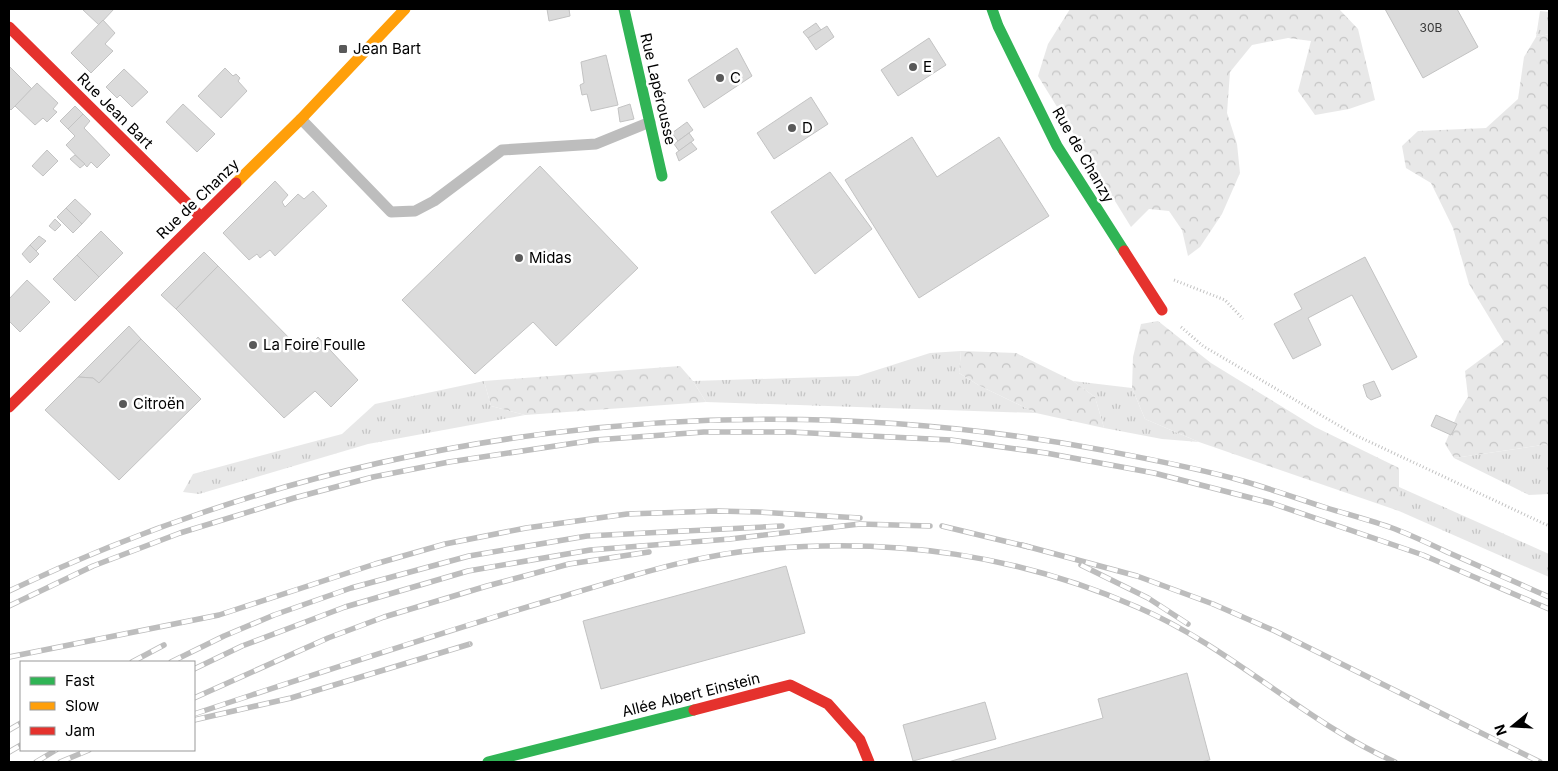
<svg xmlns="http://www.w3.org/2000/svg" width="1558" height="771" viewBox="0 0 1558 771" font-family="Inter,sans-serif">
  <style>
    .grass { fill: url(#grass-tufts) }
    .forest { fill: url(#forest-crowns) }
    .building { fill: #dbdbdb; stroke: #c3c3c3 }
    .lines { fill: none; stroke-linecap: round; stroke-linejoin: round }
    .path { stroke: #c2c2c2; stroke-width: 3; stroke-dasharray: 1 2.5; stroke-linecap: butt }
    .lane { stroke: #bdbdbd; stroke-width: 11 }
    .fast { stroke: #30b455; stroke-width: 11 }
    .slow { stroke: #ff9f0a; stroke-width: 11 }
    .jam { stroke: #e5322d; stroke-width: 11 }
    .rail-casing { stroke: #bdbdbd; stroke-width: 5.5 }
    .rail { stroke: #fff; stroke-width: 4; stroke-dasharray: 11; stroke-linecap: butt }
    .poi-dot { fill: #595959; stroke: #fff; stroke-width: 2 }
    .labels { text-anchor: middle; stroke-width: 5; stroke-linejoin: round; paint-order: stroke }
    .number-label { font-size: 12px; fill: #373737 }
    .poi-label { font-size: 15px; fill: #000; stroke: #fff; text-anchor: start }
    .street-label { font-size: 15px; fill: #000; stroke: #fff }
  </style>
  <defs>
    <pattern id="grass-tufts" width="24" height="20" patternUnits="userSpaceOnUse" patternTransform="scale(1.25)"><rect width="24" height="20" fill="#e8e8e8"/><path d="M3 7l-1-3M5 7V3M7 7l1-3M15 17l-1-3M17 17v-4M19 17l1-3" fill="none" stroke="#c5c5c5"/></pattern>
    <pattern id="forest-crowns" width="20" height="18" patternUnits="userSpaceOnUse" patternTransform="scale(1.25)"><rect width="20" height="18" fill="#e8e8e8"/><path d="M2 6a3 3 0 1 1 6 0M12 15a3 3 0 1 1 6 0" fill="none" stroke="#c5c5c5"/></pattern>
  </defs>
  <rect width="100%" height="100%" fill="#fff"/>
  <g class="grass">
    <polygon points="1540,11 1549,12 1549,34 1536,37"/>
    <polygon points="961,351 959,373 980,386 1036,413 706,402 693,381 858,376 930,353"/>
    <polygon points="484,381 491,406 525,415 368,444 199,494 183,492 193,474 342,434 375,404"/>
    <polygon points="1073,381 1132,388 1145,419 1199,442 1162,439 1104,428 1095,397"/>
    <polygon points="1549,444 1549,494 1529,495 1454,458"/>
    <polygon points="1399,487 1549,554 1549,577 1399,511"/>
  </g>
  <g class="forest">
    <polygon points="1070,9 1339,9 1358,29 1375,100 1349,109 1315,115 1298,91 1311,41 1288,38 1252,45 1230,72 1227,113 1237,144 1240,173 1222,214 1200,247 1188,256 1182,230 1169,211 1149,209 1131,227 1038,76 1048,44"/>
    <polygon points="1549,34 1549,444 1454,458 1445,444 1458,413 1468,397 1465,371 1504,342 1469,284 1453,228 1431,183 1406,168 1402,146 1418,131 1486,128 1518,99 1524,57 1536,37"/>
    <polygon points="1158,321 1211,363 1315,427 1399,468 1399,511 1199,442 1145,419 1132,388 1133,357 1141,324"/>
    <polygon points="961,351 1016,353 1073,381 1095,397 1104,428 1036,413 980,386 959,373"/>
    <polygon points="680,366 693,381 706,402 525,415 491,406 484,381"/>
  </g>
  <g class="building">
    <polygon points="82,9 114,9 99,25"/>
    <polygon points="547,9 569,9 570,16 549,21"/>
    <polygon points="1385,9 1457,9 1478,47 1423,78"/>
    <polygon points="103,20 115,33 105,44 113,51 91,73 71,53"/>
    <polygon points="816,23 821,30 808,38 803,32"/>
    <polygon points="827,26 834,37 816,50 808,38"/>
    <polygon points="929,38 946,65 898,96 881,70"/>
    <polygon points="737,48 752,76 704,108 688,80"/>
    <polygon points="606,55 618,105 591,111 587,94 582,95 580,85 584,83 581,62"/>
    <polygon points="9,66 32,89 11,110 9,108"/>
    <polygon points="225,68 233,76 236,74 240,78 238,81 247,91 221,118 198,96"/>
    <polygon points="124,69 148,92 132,107 120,95 117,98 106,87"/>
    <polygon points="37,83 58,103 53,109 57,112 47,122 43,118 35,125 15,106"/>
    <polygon points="811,97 828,124 774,159 757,133"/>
    <polygon points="183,104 215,134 197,152 166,122"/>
    <polygon points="630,104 634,119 620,122 618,108"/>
    <polygon points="75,106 83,114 68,129 60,121"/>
    <polygon points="83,114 90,121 84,128 110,155 97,168 91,162 87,167 66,145 75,136 68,129"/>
    <polygon points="687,122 693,130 678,141 672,133"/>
    <polygon points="689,133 694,140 679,151 674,144"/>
    <polygon points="912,137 937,177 999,137 1049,216 919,298 845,180"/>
    <polygon points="691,142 697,149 679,161 676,153"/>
    <polygon points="47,150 58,161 43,176 32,166"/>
    <polygon points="75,155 85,164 80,168 70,159"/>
    <polygon points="540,166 638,268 556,346 533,322 475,374 402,300"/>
    <polygon points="830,172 872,229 815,274 771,212"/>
    <polygon points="275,181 288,195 282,202 285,207 298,194 304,199 313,191 327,206 275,256 270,250 260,258 257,254 249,260 223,233"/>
    <polygon points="75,199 91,214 82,224 66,208"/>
    <polygon points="66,208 82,224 73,233 57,217"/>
    <polygon points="55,219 61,225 55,231 49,226"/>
    <polygon points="101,231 123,253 99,277 77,255"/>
    <polygon points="39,236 46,241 36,251 30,245"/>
    <polygon points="30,245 39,254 30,263 22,254"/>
    <polygon points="204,252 218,266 176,309 161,295"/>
    <polygon points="77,255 99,277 75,301 53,279"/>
    <polygon points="1365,257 1417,357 1392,370 1352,295 1308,318 1321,345 1293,359 1274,324 1302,309 1294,294"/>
    <polygon points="218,266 303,352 318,337 358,380 331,407 315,391 284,418 176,309"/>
    <polygon points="27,280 50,302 20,332 9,321 9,299"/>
    <polygon points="129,326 141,339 99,383 93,378 78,377"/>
    <polygon points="141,339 201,399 119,480 45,410 78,377 93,378 99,383"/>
    <polygon points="1374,381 1381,396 1371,400 1367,397 1363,385"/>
    <polygon points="1436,415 1457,424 1451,435 1431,426"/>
    <polygon points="786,566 805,633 601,689 583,621"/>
    <polygon points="1187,673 1210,760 1200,762 948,762 1103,718 1098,699"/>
    <polygon points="985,702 996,739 913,761 903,725"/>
  </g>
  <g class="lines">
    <g class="path">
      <polyline points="1174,280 1225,300 1243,319"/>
      <polyline points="1181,327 1203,346 1355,435 1549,526"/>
    </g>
    <polyline class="lane" points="301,119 391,212 415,211 434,201 502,150 596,144 650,122"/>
    <g class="fast">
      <polyline points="624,9 662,176"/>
      <polyline points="992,9 998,26 1057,146 1124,251"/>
      <polyline points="488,762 694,710"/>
    </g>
    <polyline class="slow" points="236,183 301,119 405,9"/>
    <g class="jam">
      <polyline points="9,27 201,217"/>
      <polyline points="1124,251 1162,310"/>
      <polyline points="9,407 236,183"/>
      <polyline points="694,710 790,685 828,704 860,740 869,762"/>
    </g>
    <defs>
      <g id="rail">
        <polyline points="942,526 1029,547"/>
        <polyline points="1022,545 1137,576 1213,604 1275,631 1540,762"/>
        <polyline points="1081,565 1148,598 1188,624"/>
        <path d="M9,591c341,-162 722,-210 1093,-141 47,9 95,18 141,31 28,8 56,18 84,27 23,7 46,13 68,21 18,7 35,15 52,23 34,15 68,30 102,45"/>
        <polyline points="9,606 93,566 180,533 294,498 373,477 449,462 595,440 704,432 790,432 951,440 1046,453 1154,473 1271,503 1423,555 1549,609"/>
        <polyline points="9,657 219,615 375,564 445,544 526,528 627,514 717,511 758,512 860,518"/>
        <polyline points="132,662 164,645"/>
        <polyline points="171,662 224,636 274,615 351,588 469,556 587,536 782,526"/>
        <polyline points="194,669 242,646 345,607 468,571 590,550 730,539 860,524 930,526"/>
        <polyline points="194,698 328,638 384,617 487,586 569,564 649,552"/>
        <path d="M194,714c122,-40 244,-81 367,-117 67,-20 136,-43 206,-48 130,-11 251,6 370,58 94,40 166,114 258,155"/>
        <polyline points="194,720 291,698 470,644"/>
        <polyline points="9,730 21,723"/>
        <polyline points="9,752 21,745"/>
        <polyline points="36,762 56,750"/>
        <polyline points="60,762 89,750"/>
      </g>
    </defs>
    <use href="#rail" class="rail-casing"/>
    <use href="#rail" class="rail"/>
  </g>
  <g class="poi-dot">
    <rect x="338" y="44" width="10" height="10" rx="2.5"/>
    <circle cx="913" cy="67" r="5"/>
    <circle cx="720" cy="78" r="5"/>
    <circle cx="792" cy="128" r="5"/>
    <circle cx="519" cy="258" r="5"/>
    <circle cx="253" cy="345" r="5"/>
    <circle cx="123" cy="404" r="5"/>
  </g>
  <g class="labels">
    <g class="number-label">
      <text x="1431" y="32">30B</text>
    </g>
    <g class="poi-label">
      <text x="353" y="54">Jean Bart</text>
      <text x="923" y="72">E</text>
      <text x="730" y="83">C</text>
      <text x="802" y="133">D</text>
      <text x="529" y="263">Midas</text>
      <text x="263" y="350">La Foire Foulle</text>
      <text x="133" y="409">Citroën</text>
    </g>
    <g class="street-label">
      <text transform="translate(658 89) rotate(77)" y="5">Rue Lapérousse</text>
      <text transform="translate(115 111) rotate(45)" y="5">Rue Jean Bart</text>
      <text transform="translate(1083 155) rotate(60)" y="5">Rue de Chanzy</text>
      <text transform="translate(198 199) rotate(-44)" y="5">Rue de Chanzy</text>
      <text transform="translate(691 695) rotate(-14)" y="5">Allée Albert Einstein</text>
    </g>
  </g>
  <rect width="1558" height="771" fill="none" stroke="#000000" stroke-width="20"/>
  <rect x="20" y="661" width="175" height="90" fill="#ffffff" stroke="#999999"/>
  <rect x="30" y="677" width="25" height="8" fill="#30b455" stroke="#999999"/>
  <text x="65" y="686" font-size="15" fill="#000000">Fast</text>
  <rect x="30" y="702" width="25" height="8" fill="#ff9f0a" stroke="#999999"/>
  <text x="65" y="711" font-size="15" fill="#000000">Slow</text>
  <rect x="30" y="727" width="25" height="8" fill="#e5322d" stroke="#999999"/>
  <text x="65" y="736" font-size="15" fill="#000000">Jam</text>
  <g transform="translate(1513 726) rotate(252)" stroke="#ffffff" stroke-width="4" paint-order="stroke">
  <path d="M0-4L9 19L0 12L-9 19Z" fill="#000000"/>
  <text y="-8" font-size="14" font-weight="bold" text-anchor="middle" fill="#000000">N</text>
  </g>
</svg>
